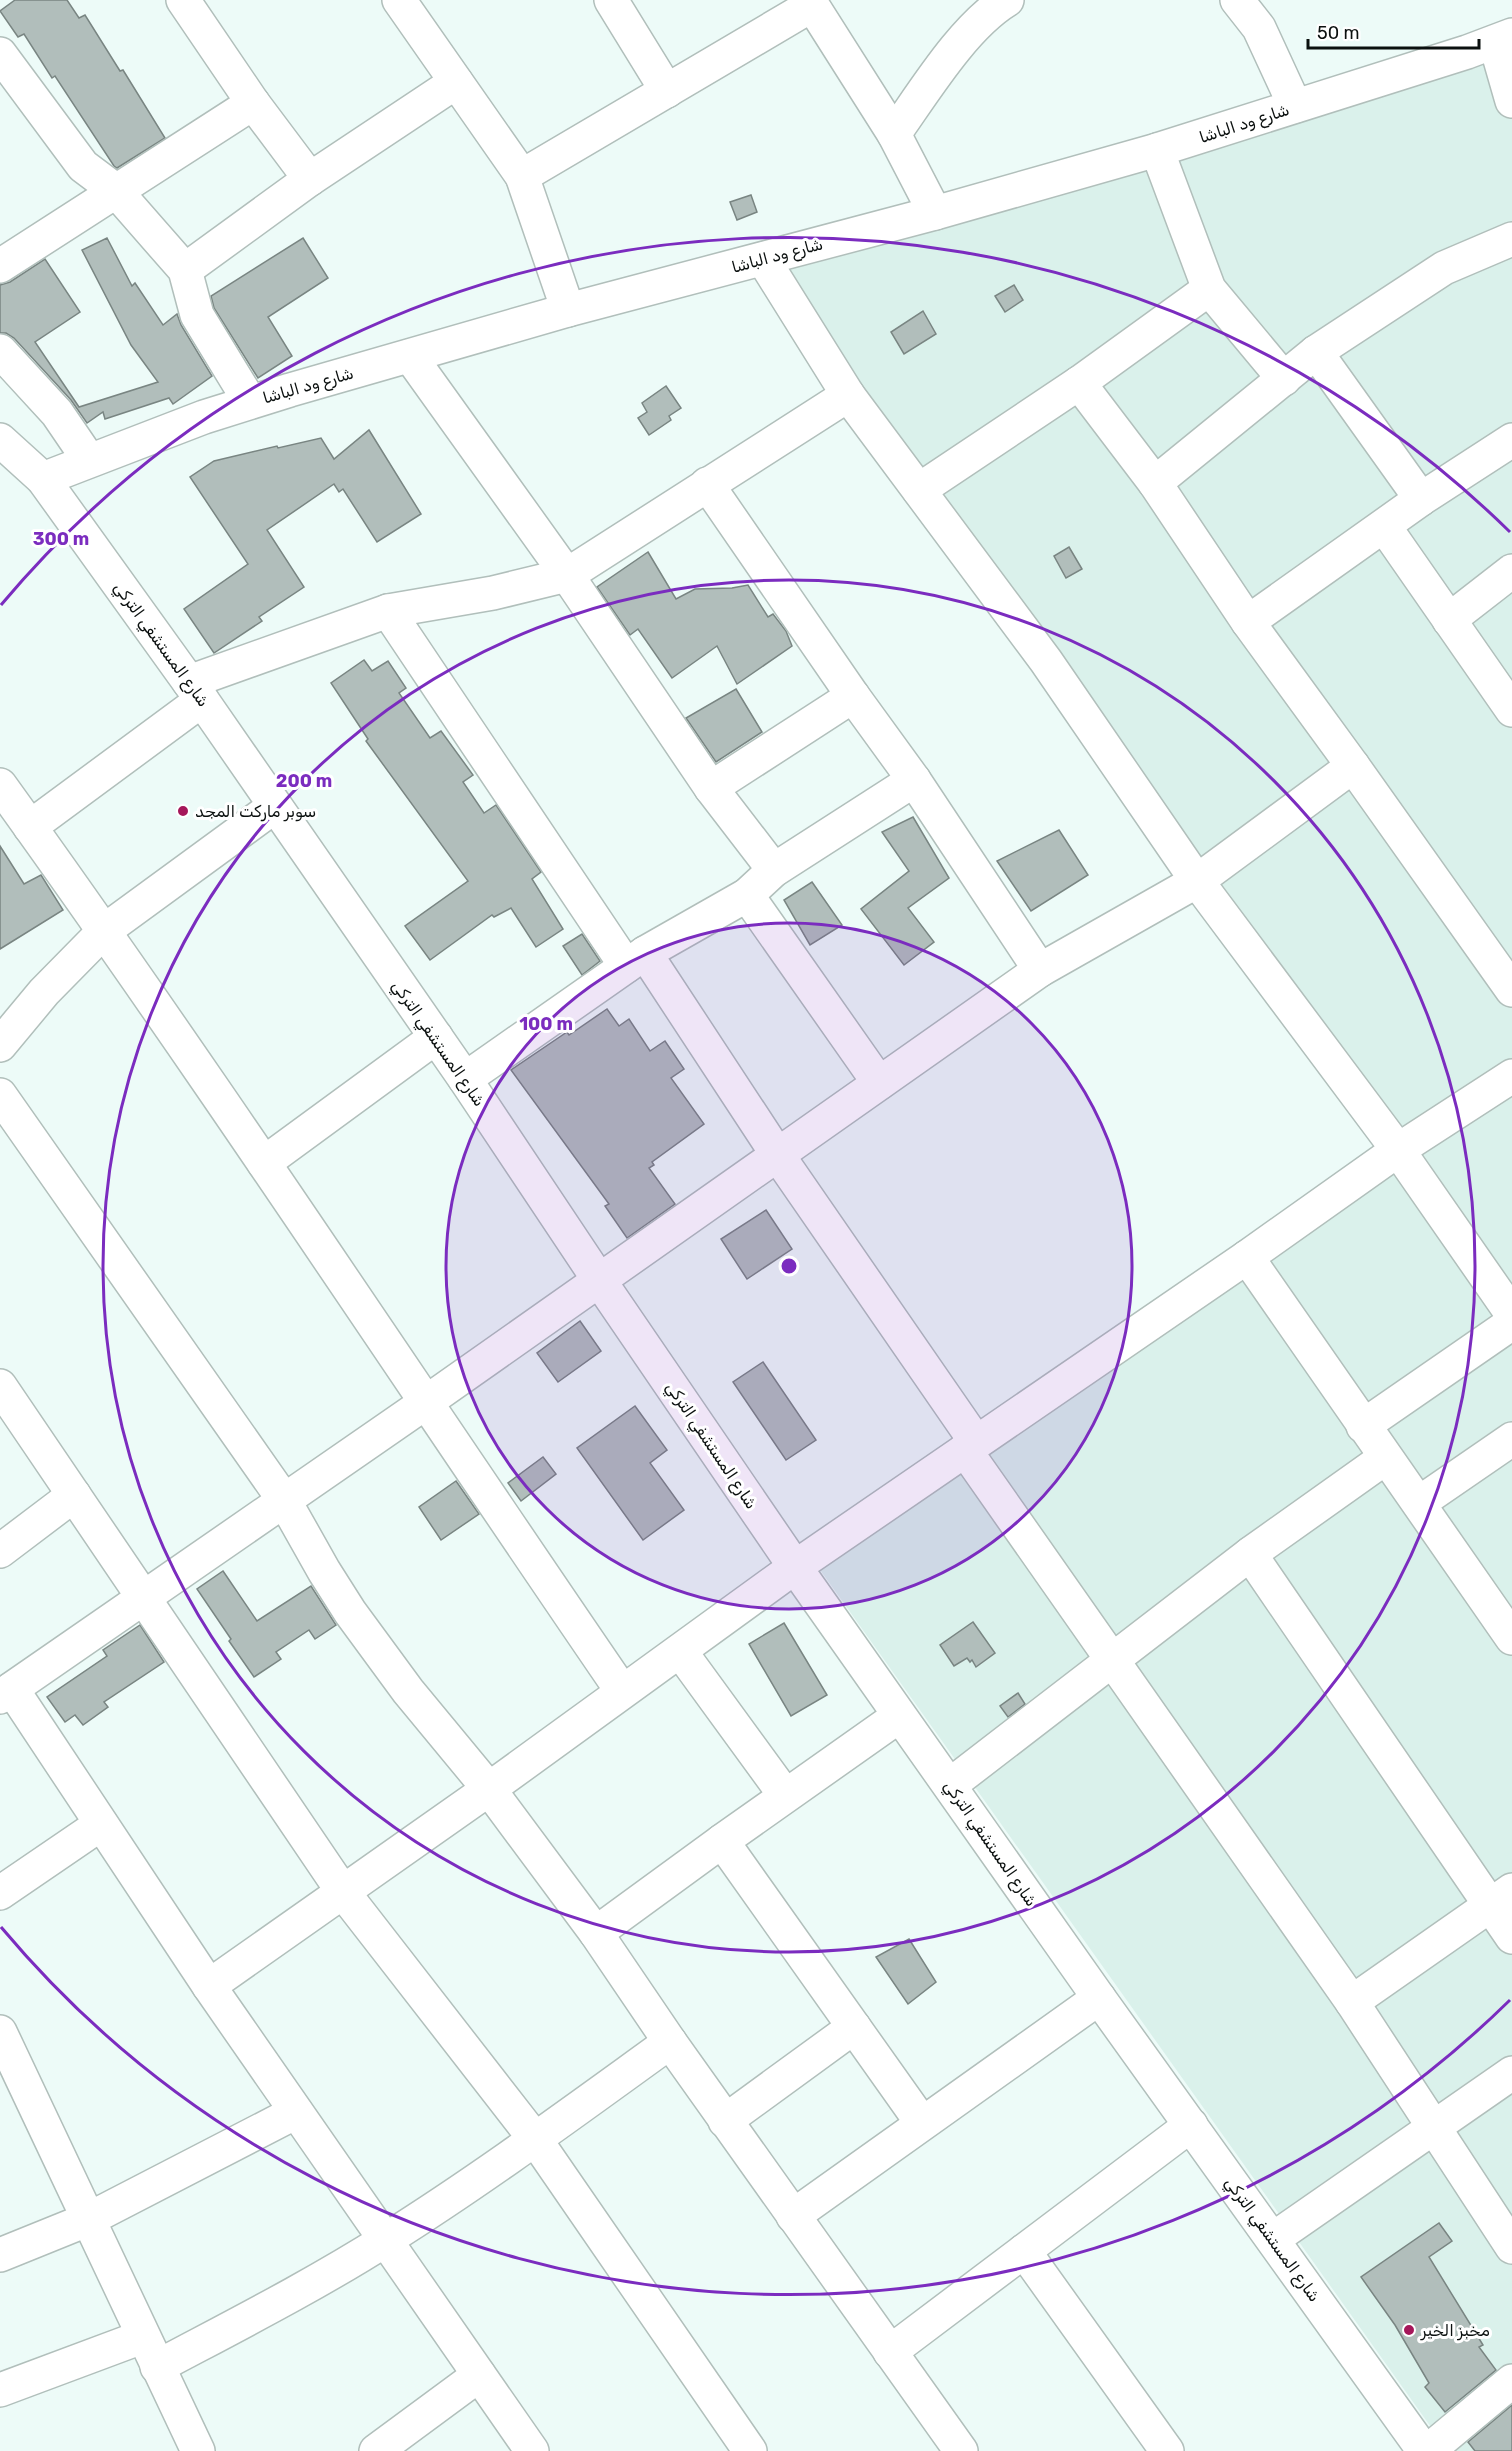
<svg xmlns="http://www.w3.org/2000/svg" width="1512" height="2451" viewBox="0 0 1512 2451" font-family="Rubik,Cairo,sans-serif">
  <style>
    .built { fill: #daf1eb }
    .building { fill: #b1bebb; stroke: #798582; stroke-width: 1.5 }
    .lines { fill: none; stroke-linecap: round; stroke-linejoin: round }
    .minor-casing { stroke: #b1bfbb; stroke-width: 36 }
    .minor { stroke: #fff; stroke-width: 33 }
    .ring { fill: none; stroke: #7b2cbf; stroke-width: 3 }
    .poi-dot { fill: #a5175a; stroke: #fff; stroke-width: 2 }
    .labels { text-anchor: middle; stroke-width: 6; stroke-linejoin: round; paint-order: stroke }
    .street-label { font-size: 16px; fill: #0b100f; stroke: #fff }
    .poi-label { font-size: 16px; fill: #0b100f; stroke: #fff; text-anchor: start }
    .centre { fill: #7b2cbf; stroke: #fff; stroke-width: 3 }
    .ring-label { font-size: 18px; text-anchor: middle; font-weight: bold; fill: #7b2cbf; stroke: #fff; stroke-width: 6; stroke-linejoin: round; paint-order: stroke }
  </style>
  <rect width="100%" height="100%" fill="#edfbf8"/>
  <polygon class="built" points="1512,49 1512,2451 1448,2451 818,1567 1386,1144 779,268"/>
  <g class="building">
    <polygon points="15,0 67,0 79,18 85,15 120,71 123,70 165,138 117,168 114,166 55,76 52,78 24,34 18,37 0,11"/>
    <polygon points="751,195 757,212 737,220 730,202"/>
    <polygon points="107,238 132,286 135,283 163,325 177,314 181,325 212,376 173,404 169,398 105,419 103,412 87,423 71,400 14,338 6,333 0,333 0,285 10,282 45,259 80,312 35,342 79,407 158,382 131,345 82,250"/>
    <polygon points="303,238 328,278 268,317 292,356 258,378 214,308 211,296"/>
    <polygon points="1014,285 1023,300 1005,312 995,296"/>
    <polygon points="923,311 936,334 904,354 891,332"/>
    <polygon points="666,386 681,408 669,416 671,420 649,435 638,418 647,412 642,403"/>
    <polygon points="369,430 421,514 377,542 343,489 339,492 334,484 267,530 304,587 259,617 262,621 214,653 184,609 248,564 190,477 214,461 277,446 278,448 321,438 334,459"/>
    <polygon points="1069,547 1082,569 1066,578 1054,556"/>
    <polygon points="648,552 676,599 695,589 732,588 748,585 768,617 773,614 786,631 792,646 737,684 717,646 672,678 638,629 630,635 597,587"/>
    <polygon points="364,660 372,671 388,661 406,688 399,693 430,738 441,731 473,775 463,782 484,813 496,805 541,872 532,879 563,929 536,947 511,908 494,917 492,915 430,960 405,926 468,881 366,741 368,739 331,683"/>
    <polygon points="736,689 762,732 716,762 686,718"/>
    <polygon points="913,817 949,878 908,908 934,942 904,965 861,909 909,871 882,832"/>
    <polygon points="1059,830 1088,875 1031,911 997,861"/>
    <polygon points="0,846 24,884 41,875 63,910 0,949"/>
    <polygon points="812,882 842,925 810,945 784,900"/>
    <polygon points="582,934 600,961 582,975 563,946"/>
    <polygon points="607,1009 619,1026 629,1019 650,1051 665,1041 684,1069 671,1078 704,1124 652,1162 654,1165 649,1168 675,1204 627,1238 605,1206 609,1204 511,1070 567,1032 569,1035"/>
    <polygon points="766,1210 792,1249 747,1279 721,1239"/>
    <polygon points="580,1321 601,1351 558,1382 537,1353"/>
    <polygon points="763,1362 816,1440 786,1460 733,1382"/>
    <polygon points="635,1406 667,1450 650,1463 684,1510 643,1540 577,1448"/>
    <polygon points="543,1457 556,1474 521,1501 508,1483"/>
    <polygon points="456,1481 479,1514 441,1540 419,1507"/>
    <polygon points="223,1571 257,1621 311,1586 336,1625 315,1639 309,1630 276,1652 281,1659 254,1677 229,1641 231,1639 197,1589"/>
    <polygon points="973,1622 995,1653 976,1667 972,1660 970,1662 967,1658 954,1666 940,1645"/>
    <polygon points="784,1623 827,1695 791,1716 749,1644"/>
    <polygon points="140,1625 164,1662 104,1702 108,1707 83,1725 75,1715 65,1722 47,1697 107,1656 103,1650"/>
    <polygon points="1018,1693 1025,1704 1008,1717 1000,1706"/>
    <polygon points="909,1939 936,1982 908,2004 876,1957"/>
    <polygon points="1439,2223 1452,2241 1429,2257 1483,2345 1479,2347 1496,2370 1445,2412 1425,2387 1429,2383 1395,2325 1361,2277"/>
    <polygon points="1512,2405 1512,2451 1475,2451 1468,2442"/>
  </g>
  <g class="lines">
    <defs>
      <g id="minor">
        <polyline points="183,0 253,103 310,179"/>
        <polyline points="399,0 522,176 568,310"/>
        <polyline points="611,0 667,91"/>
        <polyline points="809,0 894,134 935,213"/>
        <polyline points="1237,0 1259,28 1295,106"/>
        <polyline points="1495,42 1512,101"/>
        <polyline points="0,54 83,166 115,190 185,270 197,315 250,402"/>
        <path d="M894,134c30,-42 69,-107 113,-134"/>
        <polyline points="1157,150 1209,289 1284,379"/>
        <polyline points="522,176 812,5"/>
        <polyline points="763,259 848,395 1046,661 1197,881 1398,1150 1512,1314"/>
        <polyline points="0,266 253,103"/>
        <polyline points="185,270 310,179 456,82"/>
        <polyline points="0,351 57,413 89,460"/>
        <polyline points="1316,352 1421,499"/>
        <polyline points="410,356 567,575 711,788 774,870"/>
        <polyline points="1079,383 1155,483 1248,622 1353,766 1512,990"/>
        <polyline points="0,440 43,479 202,700 465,1079 599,1280 795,1567 1099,1998 1424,2451"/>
        <polyline points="43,479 204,417 290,390 568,310 935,213 1157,150 1467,52 1512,35"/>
        <polyline points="1155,483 1316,352 1444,268 1512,239"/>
        <polyline points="707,484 853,696 914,780 1040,970"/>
        <polyline points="919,490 1079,383 1209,289"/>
        <polyline points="1384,526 1512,710"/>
        <polyline points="388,611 626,966"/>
        <polyline points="1449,620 1512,571"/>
        <polyline points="1248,622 1421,499 1512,440"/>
        <polyline points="189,682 388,611 493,593 567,575 848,395"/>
        <path d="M0,785c214,297 415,604 622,906"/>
        <polyline points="711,788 853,696"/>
        <polyline points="30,827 202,700"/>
        <polyline points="747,895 879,1083"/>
        <polyline points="645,953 777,1154 976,1442"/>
        <polyline points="0,1045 44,992 104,931 275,806"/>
        <polyline points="465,1079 645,953 747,895 774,870 914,780"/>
        <polyline points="0,1095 284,1500 324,1571 350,1612 408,1691 489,1789 596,1933 670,2042 961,2451"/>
        <polyline points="264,1163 436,1037"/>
        <polyline points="1247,1257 1512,1638"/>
        <polyline points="0,1386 343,1892 535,2139 750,2451"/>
        <polyline points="1363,1426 1512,1323"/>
        <polyline points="965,1450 1352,2002 1512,2247"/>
        <polyline points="1419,1503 1512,1439"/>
        <polyline points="0,1551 74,1495"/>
        <polyline points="1250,1554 1512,1937"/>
        <polyline points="680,1651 785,1795"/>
        <polyline points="12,1689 209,1986 532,2451"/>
        <polyline points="0,1697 425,1403 1040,970 1197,881 1353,766"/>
        <polyline points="950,1785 1250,1554 1385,1458"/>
        <polyline points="722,1841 899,1716"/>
        <polyline points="0,1893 101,1824"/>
        <polyline points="596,1933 722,1841 922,2123"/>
        <polyline points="209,1986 489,1789 795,1567 1247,1257 1398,1150 1512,1076"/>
        <polyline points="1352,2002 1512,1890"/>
        <polyline points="0,2032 198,2451"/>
        <polyline points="725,2121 854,2027"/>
        <polyline points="793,2216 1099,1998"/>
        <polyline points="1273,2239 1512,2073"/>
        <polyline points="1024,2251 1167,2451"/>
        <polyline points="0,2255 89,2219 296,2112"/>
        <polyline points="890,2352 1191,2125"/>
        <path d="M157,2367c77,-41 156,-81 230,-128 97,-61 190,-130 283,-197"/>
        <polyline points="0,2390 142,2337"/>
        <polyline points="376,2451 479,2375"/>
        <polyline points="1428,2451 1512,2381"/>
      </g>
    </defs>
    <use href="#minor" class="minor-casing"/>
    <use href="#minor" class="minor"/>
  </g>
  <circle cx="789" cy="1266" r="343" fill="#7b2cbf" fill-opacity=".12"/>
  <g class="ring">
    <circle cx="789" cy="1266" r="343"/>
    <circle cx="789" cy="1266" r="686"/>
    <path d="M1510 2000A1029 1029 0 0 1 1 1927M1 605A1029 1029 0 0 1 1510 532"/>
  </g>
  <g class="poi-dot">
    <circle cx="183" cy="811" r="6"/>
    <circle cx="1409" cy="2330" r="6"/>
  </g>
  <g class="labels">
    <g class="street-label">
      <text transform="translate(1244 123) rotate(-18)" y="6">شارع ود الباشا</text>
      <text transform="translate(777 255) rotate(-15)" y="6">شارع ود الباشا</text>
      <text transform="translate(308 385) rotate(-16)" y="6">شارع ود الباشا</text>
      <text transform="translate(162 644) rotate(54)" y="6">شارع المستشفي التركي</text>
      <text transform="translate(439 1043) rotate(55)" y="6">شارع المستشفي التركي</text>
      <text transform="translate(712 1445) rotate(56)" y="6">شارع المستشفي التركي</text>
      <text transform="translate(991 1843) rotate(55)" y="6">شارع المستشفي التركي</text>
      <text transform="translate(1273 2239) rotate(54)" y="6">شارع المستشفي التركي</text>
    </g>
    <g class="poi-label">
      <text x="195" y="817">سوبر ماركت المجد</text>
      <text x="1421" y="2336">مخبز الخير</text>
    </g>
  </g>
  <circle cx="789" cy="1266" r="9" class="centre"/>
  <g class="ring-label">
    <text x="61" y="545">300 m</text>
    <text x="304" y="787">200 m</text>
    <text x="546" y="1030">100 m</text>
  </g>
  <path d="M1308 39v9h171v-9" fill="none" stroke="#0b100f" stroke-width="3"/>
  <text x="1317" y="39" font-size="18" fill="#0b100f" stroke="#ffffff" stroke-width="4.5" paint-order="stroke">50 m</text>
</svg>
